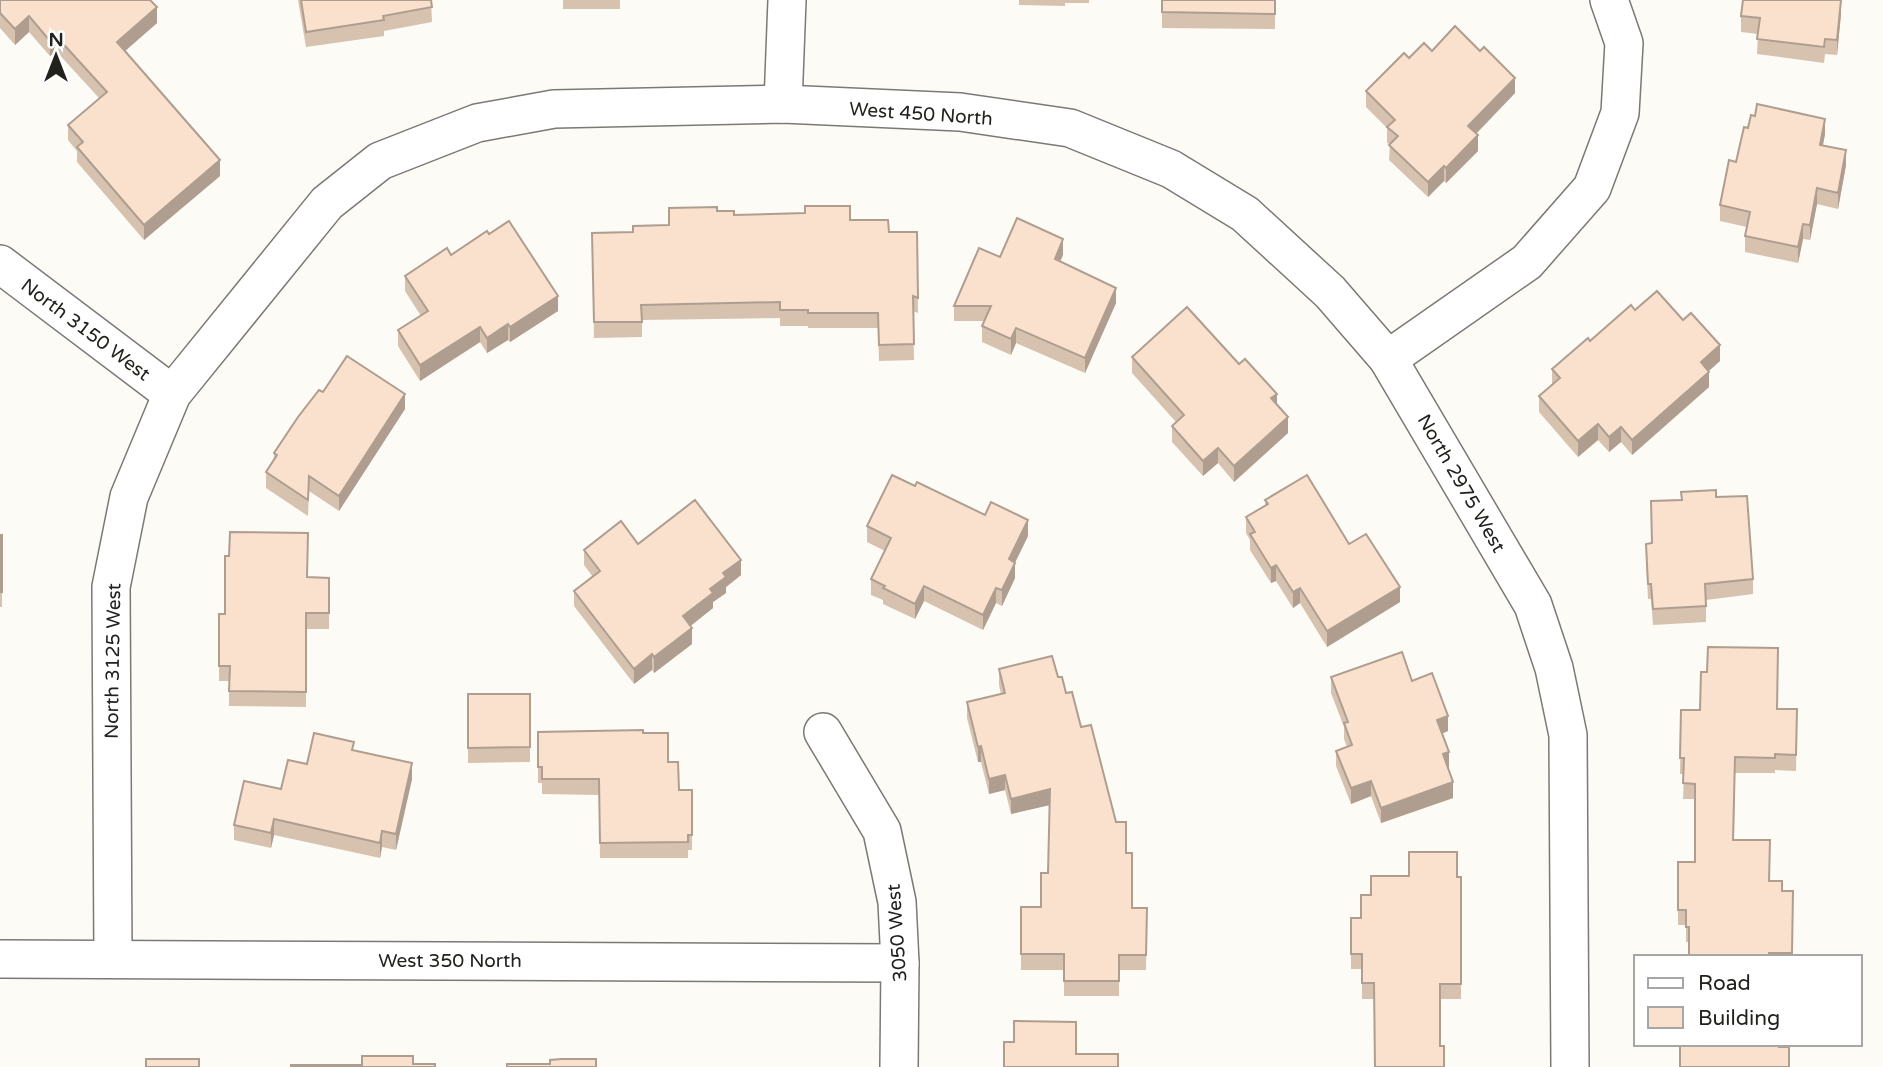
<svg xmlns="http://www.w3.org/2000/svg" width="1883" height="1067" viewBox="0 0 1883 1067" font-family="'Varela Round',sans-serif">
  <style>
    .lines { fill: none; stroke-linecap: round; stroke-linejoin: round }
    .street-casing { stroke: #7b7974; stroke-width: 40 }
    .street { stroke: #fff; stroke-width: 37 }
    .wall { fill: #d7c2b0 }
    .shaded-wall { fill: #af9e90 }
    .building { fill: #fae1cd; stroke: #af9e90; stroke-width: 2 }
    .labels { text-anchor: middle; stroke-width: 7; stroke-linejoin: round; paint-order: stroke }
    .street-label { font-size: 19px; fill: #21211e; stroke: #fff }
  </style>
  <rect width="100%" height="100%" fill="#fcfbf5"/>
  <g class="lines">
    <defs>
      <g id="street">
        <polyline points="783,104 787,0"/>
        <polyline points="0,264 172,394"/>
        <polyline points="823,732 882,831 897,902 900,963 899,1067"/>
        <polyline points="113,958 111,587 129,497 172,394 327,203 380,161 477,123 554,109 783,104 960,112 1070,128 1171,169 1245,214 1330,292 1388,359"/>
        <polyline points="0,959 900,963"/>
        <polyline points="1570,1067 1568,735 1554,668 1533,605 1388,359 1527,262 1592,188 1620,113 1624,43 1609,0"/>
      </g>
    </defs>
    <use href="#street" class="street-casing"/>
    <use href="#street" class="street"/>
  </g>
  <g class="wall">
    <polygon points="0,0 157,23 125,51 220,176 144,240 77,162 77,151 68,140 68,125 99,98 56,51 50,56 29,32 15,45 0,28"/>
    <polygon points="298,0 431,0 432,22 384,31 384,36 306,47"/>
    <rect x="563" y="0" width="57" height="9"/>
    <polygon points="1019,0 1089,0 1089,3 1065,3 1065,6 1019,5"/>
    <polygon points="1162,0 1278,0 1275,0 1275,29 1162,28"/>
    <polygon points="1841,14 1837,55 1825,54 1824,63 1757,54 1758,34 1741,32 1741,16"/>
    <polygon points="1432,51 1515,93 1476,134 1478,151 1446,183 1444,181 1428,197 1389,160 1390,144 1387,143 1387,128 1366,107 1366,91 1409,58"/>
    <polygon points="1748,128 1825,134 1823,145 1846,165 1838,209 1817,204 1810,240 1803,239 1798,263 1745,252 1745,236 1747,227 1720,221 1720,205"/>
    <polygon points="717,211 734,215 850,220 889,232 917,232 918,313 913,311 914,360 879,361 878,328 808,328 808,326 780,326 780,318 642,320 642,337 594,338 592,233 633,232 669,225"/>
    <polygon points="451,255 558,311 510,342 508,340 487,353 480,342 420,381 398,346 398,330 421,316 405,291 405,276"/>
    <polygon points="1063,255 1060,261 1116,303 1085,373 1016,343 1011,355 982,342 982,326 984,321 954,321 954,306 1000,257"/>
    <polygon points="1635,310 1720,361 1708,371 1709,387 1632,455 1621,442 1609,452 1598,440 1578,457 1539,412 1539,396 1552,384 1552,369"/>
    <polygon points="1132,357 1277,405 1288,433 1234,482 1218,463 1203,476 1172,442 1172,426 1176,422 1132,373"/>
    <polygon points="323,392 405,409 339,511 309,491 308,516 266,488 266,472 274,460 274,453"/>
    <polygon points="915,486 1028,536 1015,562 1015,578 1002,606 996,603 983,630 924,601 915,619 883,604 883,600 871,595 871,579 885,551 867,542 867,526"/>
    <polygon points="1716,497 1753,579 1753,594 1706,600 1706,622 1653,625 1651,599 1648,599 1646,559 1646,544 1652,543 1651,501"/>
    <polygon points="1265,500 1349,544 1400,602 1327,647 1300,603 1293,608 1276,581 1271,583 1250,550 1250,540 1246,533 1246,517 1265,506"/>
    <rect x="0" y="535" width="2" height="72"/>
    <polygon points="638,544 741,575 726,587 726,593 713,602 713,608 690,626 692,644 654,673 652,670 634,684 574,606 574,591 593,577 584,565 584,550"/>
    <polygon points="308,577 329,578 329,629 306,629 306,707 229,706 229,681 219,681 219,614 225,614"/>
    <polygon points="999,669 1058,677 1066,693 1081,727 1116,822 1126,853 1132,908 1147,908 1146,970 1119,970 1119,996 1064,996 1064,970 1021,970 1021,907 1041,907 1048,873 1050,805 1011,814 1005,790 989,794 981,762 978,762 967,718 967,702 1001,694 999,685"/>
    <polygon points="1331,677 1412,681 1448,731 1442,733 1449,767 1448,768 1453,798 1381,823 1371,796 1351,804 1336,766 1336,751 1347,747 1344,739 1344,727 1331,693"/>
    <polygon points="468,694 530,694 530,762 468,763"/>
    <polygon points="1797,709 1796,771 1775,770 1775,773 1735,773 1734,840 1769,881 1782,891 1793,891 1792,957 1689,957 1689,942 1686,942 1686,925 1678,925 1678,862 1695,862 1695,799 1683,799 1684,774 1680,774 1681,710"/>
    <polygon points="538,732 643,733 668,762 679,790 692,790 692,850 688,850 688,858 600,858 599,795 542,794 542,783 538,783"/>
    <polygon points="354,750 412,779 396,850 382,847 380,858 274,835 271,848 234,840 234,825 281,789 307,764"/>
    <polygon points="1457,877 1461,877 1461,999 1440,999 1440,1046 1444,1067 1374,999 1362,999 1362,969 1351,969 1351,918 1361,918 1371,895"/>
  </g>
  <g class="shaded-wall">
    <polygon points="1841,0 1841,14 1837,55 1837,40"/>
    <polygon points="157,7 157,23 117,58 117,42"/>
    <polygon points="29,16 29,32 15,45 15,29"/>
    <polygon points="56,36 56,51 50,56 50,41"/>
    <polygon points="1515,78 1515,93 1468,142 1468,126"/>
    <polygon points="1825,119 1825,134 1820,160 1820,145"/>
    <polygon points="1478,135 1478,151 1446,183 1446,168"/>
    <polygon points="1846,150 1846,165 1838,209 1838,193"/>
    <polygon points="220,160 220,176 144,240 144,225"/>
    <polygon points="1444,166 1444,181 1428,197 1428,182"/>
    <polygon points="1817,188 1817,204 1810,240 1810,225"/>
    <polygon points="1803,224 1803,239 1798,263 1798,247"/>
    <polygon points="1063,239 1063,255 1055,274 1055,259"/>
    <polygon points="1116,288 1116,303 1085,373 1085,358"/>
    <polygon points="558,296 558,311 510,342 510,327"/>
    <polygon points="508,324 508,340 487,353 487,338"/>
    <polygon points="480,327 480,342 420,381 420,365"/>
    <polygon points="1016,328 1016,343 1011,355 1011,339"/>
    <polygon points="1720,345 1720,361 1701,378 1701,362"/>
    <polygon points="1709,372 1709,387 1632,455 1632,440"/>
    <polygon points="405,394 405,409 339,511 339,496"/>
    <polygon points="1277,394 1277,409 1271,398"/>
    <polygon points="1288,417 1288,433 1234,482 1234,466"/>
    <polygon points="1598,424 1598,440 1578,457 1578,441"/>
    <polygon points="1621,427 1621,442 1609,452 1609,437"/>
    <polygon points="1218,448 1218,463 1203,476 1203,461"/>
    <polygon points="1028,520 1028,536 1009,575 1009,559"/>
    <polygon points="741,560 741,575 726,587 726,593 713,602 713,608 683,632 683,616 710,589 723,573"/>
    <polygon points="1015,563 1015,578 1002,606 1002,590"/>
    <polygon points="1276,565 1276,581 1271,583 1271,568"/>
    <polygon points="924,586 924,601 915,619 915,604"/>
    <polygon points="1400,587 1400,602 1327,647 1327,631"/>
    <polygon points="996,588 996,603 983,630 983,615"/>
    <polygon points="1300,588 1300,603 1293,608 1293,592"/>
    <polygon points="692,628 692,644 654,673 654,657"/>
    <polygon points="652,654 652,670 634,684 634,669"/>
    <polygon points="1448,716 1448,731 1437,736 1437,720"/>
    <polygon points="981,746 981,762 978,762 978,747"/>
    <polygon points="1449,752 1449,767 1443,770 1443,754"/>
    <polygon points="412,763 412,779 396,850 396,834"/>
    <polygon points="1005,775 1005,790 989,794 989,779"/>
    <polygon points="1371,781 1371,796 1351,804 1351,788"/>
    <polygon points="1453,782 1453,798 1381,823 1381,808"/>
    <polygon points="1050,789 1050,805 1011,814 1011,799"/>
    <polygon points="274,819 274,835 271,848 271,833"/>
    <polygon points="382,831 382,847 380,858 380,843"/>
  </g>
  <g class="building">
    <polygon points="0,0 150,0 157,7 117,42 220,160 144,225 77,147 83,142 68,125 107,92 56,36 50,41 29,16 15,29 0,13"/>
    <polygon points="301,0 431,0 432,7 383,16 384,20 306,32"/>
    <polygon points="1162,0 1275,0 1275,14 1162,12"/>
    <polygon points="1743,0 1841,0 1837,40 1825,39 1824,47 1757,39 1760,18 1741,16"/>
    <polygon points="1455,26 1480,51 1484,47 1515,78 1468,126 1478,135 1446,168 1444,166 1428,182 1389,145 1398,136 1387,127 1395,120 1366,91 1404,53 1409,58 1424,43 1432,51"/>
    <polygon points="1757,104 1825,119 1820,145 1846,150 1838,193 1817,188 1810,225 1803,224 1798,247 1745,236 1750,212 1720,205 1729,160 1736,162 1744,127 1748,128 1751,115 1755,116"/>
    <polygon points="805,206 850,206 850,220 888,220 889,232 917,232 918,298 913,296 914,344 879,345 878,313 808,313 808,310 780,310 780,302 641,305 642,322 594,322 592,233 633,232 633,226 669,225 669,208 717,207 717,211 734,211 734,215 805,213"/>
    <polygon points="1017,218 1063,239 1055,259 1116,288 1085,358 1016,328 1011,339 982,326 991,306 954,306 979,248 1000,257"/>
    <polygon points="509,221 558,296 510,327 508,324 487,338 480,327 420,365 398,330 428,311 405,276 447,248 451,255 487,231 489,234"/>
    <polygon points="1657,291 1683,320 1691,313 1720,345 1701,362 1709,372 1632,440 1621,427 1609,437 1598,424 1578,441 1539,396 1560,378 1552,369 1588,338 1590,341 1631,305 1635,310"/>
    <polygon points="1187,307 1239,364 1245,359 1277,394 1271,398 1288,417 1234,466 1218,448 1203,461 1172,426 1184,415 1132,357"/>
    <polygon points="347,356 405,394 339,496 309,476 308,500 266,472 277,455 274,453 298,417 319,390 323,392"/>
    <polygon points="892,475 915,486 917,482 985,515 991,502 1028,520 1009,559 1015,563 1002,590 996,588 983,615 924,586 915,604 883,588 885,586 871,579 891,538 867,526"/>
    <polygon points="1307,475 1349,544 1366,534 1400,587 1327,631 1300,588 1293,592 1276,565 1271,568 1250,534 1255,532 1246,517 1268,504 1265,500"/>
    <polygon points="1716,490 1716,497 1747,496 1753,579 1705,584 1706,606 1653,609 1651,584 1648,584 1646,544 1652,543 1651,501 1682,500 1681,492"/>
    <polygon points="695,500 741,560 723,573 726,577 710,589 713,593 683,616 692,628 654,657 652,654 634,669 574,591 600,571 584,550 621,521 638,544"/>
    <polygon points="230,532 308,533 307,577 329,578 329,613 306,613 306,692 229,691 230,666 219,666 219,614 225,614 225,556 229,556"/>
    <rect x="0" y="535" width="2" height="57"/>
    <polygon points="1708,647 1778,648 1777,709 1797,709 1796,755 1775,754 1775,758 1735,757 1733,840 1770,840 1769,881 1782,881 1782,891 1793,891 1792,953 1769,953 1769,957 1689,957 1689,927 1686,927 1686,910 1678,910 1678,862 1695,862 1695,784 1683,783 1684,758 1680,758 1681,710 1700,710 1701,672 1707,672"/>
    <polygon points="1402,652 1412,681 1432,673 1448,716 1437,720 1449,752 1443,754 1453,782 1381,808 1371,781 1351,788 1336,751 1352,745 1344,723 1348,722 1331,677"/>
    <polygon points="1052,656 1058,677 1062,677 1066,693 1072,692 1081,727 1091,725 1116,822 1126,822 1126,853 1132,853 1132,908 1147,908 1146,955 1119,955 1119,981 1064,981 1064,954 1021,954 1021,907 1041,907 1041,873 1048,873 1050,789 1011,799 1005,775 989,779 981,746 978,747 967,702 1005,693 999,669"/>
    <polygon points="468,694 530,694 530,747 468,748"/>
    <polygon points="643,730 643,733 668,733 668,762 678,762 679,790 692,790 692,835 688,835 688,842 600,843 599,779 542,779 542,767 538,767 538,732"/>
    <polygon points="314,733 354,742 352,750 412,763 396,834 382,831 380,843 274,819 271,833 234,825 244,781 281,789 288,760 307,764"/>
    <polygon points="1409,852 1457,852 1457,877 1461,877 1461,984 1440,984 1440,1046 1444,1046 1444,1067 1375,1067 1374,983 1362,983 1362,954 1351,954 1351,918 1361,918 1361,895 1371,895 1371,876 1409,876"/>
    <polygon points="1014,1021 1076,1022 1076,1054 1118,1054 1118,1067 1004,1067 1004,1042 1014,1042"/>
    <polygon points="1680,1044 1779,1044 1779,1047 1789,1047 1789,1067 1680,1067"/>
    <polygon points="362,1056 413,1056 413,1064 435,1064 435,1067 291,1067 291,1065 362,1065"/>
    <rect x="146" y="1059" width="53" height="8"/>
    <polygon points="561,1059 596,1059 596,1067 507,1067 507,1064 550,1064 550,1060"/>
  </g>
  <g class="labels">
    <g class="street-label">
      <text transform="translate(921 113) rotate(4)" y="7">West 450 North</text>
      <text transform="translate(86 329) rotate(37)" y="7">North 3150 West</text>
      <text transform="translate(1462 483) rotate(60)" y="7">North 2975 West</text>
      <text transform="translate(112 661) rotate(-89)" y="7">North 3125 West</text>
      <text transform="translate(896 933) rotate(-94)" y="7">3050 West</text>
      <text x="450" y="967">West 350 North</text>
    </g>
  </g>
  <rect x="1634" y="955" width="228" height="91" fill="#ffffff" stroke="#a6a6a5" stroke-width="2"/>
  <rect x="1648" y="978" width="35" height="10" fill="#ffffff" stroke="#a6a6a5" stroke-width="2"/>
  <text x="1698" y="990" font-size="21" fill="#21211e">Road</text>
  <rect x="1648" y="1007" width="35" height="21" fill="#fae1cd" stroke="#a6a6a5" stroke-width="2"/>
  <text x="1698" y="1025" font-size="21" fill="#21211e">Building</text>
  <g transform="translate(56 56)" stroke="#ffffff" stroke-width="5" paint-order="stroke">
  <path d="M0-5L12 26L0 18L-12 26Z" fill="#21211e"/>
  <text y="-10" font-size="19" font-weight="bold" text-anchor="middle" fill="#21211e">N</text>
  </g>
</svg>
